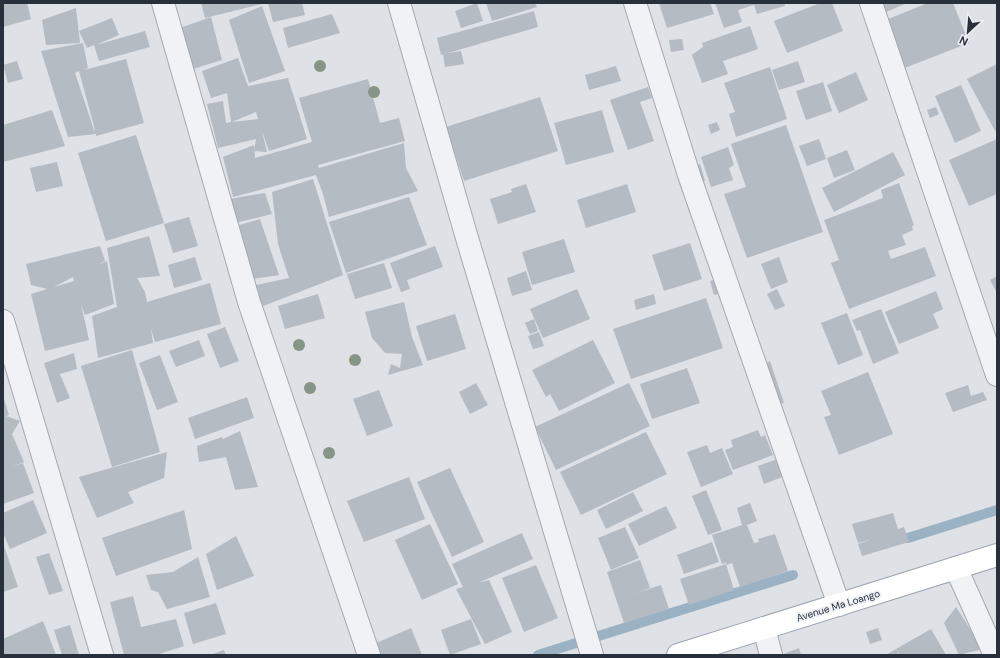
<svg xmlns="http://www.w3.org/2000/svg" width="1000" height="658" viewBox="0 0 1000 658" font-family="'DM Sans',sans-serif">
  <style>
    .lines { fill: none; stroke-linecap: round; stroke-linejoin: round }
    .stream { stroke: #9bb1c4; stroke-width: 10 }
    .building { fill: #b5bbc3; fill-rule: evenodd }
    .minor-casing { stroke: #a4a8b0; stroke-width: 24 }
    .major-casing { stroke: #9ea6b1; stroke-width: 24 }
    .minor { stroke: #f0f2f5; stroke-width: 22 }
    .major { stroke: #fff; stroke-width: 22 }
    .tree { fill: #869585 }
    .labels { text-anchor: middle; stroke-width: 3.5; stroke-linejoin: round; paint-order: stroke }
    .street-label { font-size: 10px; fill: #28303c; stroke: #edf0f4 }
  </style>
  <rect width="100%" height="100%" fill="#dee1e6"/>
  <g class="lines">
    <g class="stream">
      <polyline points="908,538 997,510"/>
      <polyline points="538,655 793,575"/>
    </g>
  </g>
  <g class="building">
    <polygon points="3,3 27,3 31,19 3,27"/>
    <polygon points="201,3 262,3 262,4 205,18"/>
    <polygon points="268,3 302,3 305,15 273,22"/>
    <polygon points="477,3 483,21 461,28 455,11"/>
    <polygon points="486,3 535,3 537,7 492,21"/>
    <polygon points="659,3 710,3 714,14 667,28"/>
    <polygon points="715,3 784,3 785,6 757,14 754,5 738,10 742,22 724,28"/>
    <polygon points="820,3 832,3 843,31 787,53 774,21"/>
    <polygon points="882,3 907,3 886,12"/>
    <polygon points="928,3 953,3 969,43 902,69 883,21"/>
    <polygon points="262,6 285,71 249,83 229,20"/>
    <polygon points="76,8 80,43 46,45 42,20"/>
    <polygon points="534,11 538,27 441,55 437,38"/>
    <polygon points="332,14 340,33 288,48 283,28"/>
    <polygon points="211,17 222,60 193,69 180,28"/>
    <polygon points="112,18 119,35 96,45 145,31 150,47 99,61 94,45 87,48 79,31"/>
    <polygon points="750,26 758,49 723,61 728,74 702,83 692,55 703,47 702,43"/>
    <polygon points="682,39 684,50 671,52 669,40"/>
    <path d="M83,43l5,25 -4,2 42,-11 18,64 -48,13v-2l-28,3 -27,-86zM79,71l16,59h-1l-19,-57z"/>
    <polygon points="461,51 464,64 445,67 443,54"/>
    <path d="M238,58l10,28 40,-8 19,61 -38,12 -7,-20 5,21 -13,-1 2,-12 -38,9 -11,-44 16,-3 3,22 5,-1 -4,-29 -16,5 -9,-27zM256,112l2,7 -26,3z"/>
    <polygon points="17,61 23,79 8,83 3,65"/>
    <polygon points="798,61 805,82 779,90 772,70"/>
    <polygon points="997,64 997,130 995,131 967,79"/>
    <polygon points="616,66 621,81 589,90 585,75"/>
    <polygon points="770,67 787,119 736,137 729,114 735,112 724,83"/>
    <polygon points="856,72 868,100 839,113 827,85"/>
    <polygon points="368,79 380,123 399,118 405,141 318,165 319,168 404,143 406,168 418,191 329,217 323,194 316,175 233,197 223,157 254,145 255,158 312,142 299,98"/>
    <polygon points="823,82 832,111 806,120 796,91"/>
    <polygon points="961,85 981,131 955,143 935,96"/>
    <polygon points="648,87 652,98 640,102 654,141 628,150 610,100"/>
    <polygon points="540,97 558,151 464,181 446,127"/>
    <polygon points="936,107 939,114 930,118 927,110"/>
    <polygon points="52,110 65,146 3,162 3,125"/>
    <polygon points="602,110 614,152 566,165 554,123"/>
    <polygon points="717,122 720,130 711,134 708,125"/>
    <polygon points="786,125 823,232 747,258 724,194 746,187 731,144"/>
    <polygon points="136,135 164,223 106,241 78,153"/>
    <polygon points="819,139 826,159 807,166 799,146"/>
    <polygon points="997,139 997,194 969,206 949,160"/>
    <polygon points="728,147 734,165 729,168 733,180 711,187 701,157"/>
    <polygon points="847,150 855,170 834,178 827,158"/>
    <polygon points="893,152 905,175 834,212 822,188"/>
    <polygon points="57,162 63,186 36,192 30,168"/>
    <polygon points="700,164 705,181 697,183 692,166"/>
    <polygon points="313,179 343,275 258,308 252,286 289,278 278,244 272,192"/>
    <polygon points="899,183 914,225 912,226 913,230 902,235 906,245 888,251 891,259 925,247 936,276 849,309 831,263 839,260 824,220 883,198 881,190"/>
    <polygon points="526,184 536,212 498,224 490,199 512,192 511,189"/>
    <polygon points="627,184 636,212 586,228 577,200"/>
    <polygon points="265,193 272,214 235,223 229,199"/>
    <polygon points="409,197 427,245 346,273 329,222"/>
    <polygon points="189,217 198,246 173,253 164,224"/>
    <polygon points="260,219 279,275 253,279 239,225"/>
    <polygon points="149,236 160,276 137,278 145,292 147,302 210,283 221,324 155,342 151,329 153,343 98,358 92,316 117,307 107,248"/>
    <polygon points="564,239 575,272 532,285 522,252"/>
    <polygon points="690,243 702,279 664,291 652,255"/>
    <path d="M100,246l5,15 -7,4 9,-4 7,43 -29,11 -4,-11 8,36 -44,11 -14,-57 16,-5 -16,-4 -5,-21zM73,277l1,4 -20,6z"/>
    <polygon points="435,246 443,267 407,280 410,289 401,292 390,263"/>
    <polygon points="195,257 202,280 174,288 168,265"/>
    <polygon points="779,257 788,282 771,289 761,264"/>
    <polygon points="384,263 392,288 355,299 347,274"/>
    <polygon points="526,271 532,290 512,296 507,278"/>
    <polygon points="728,276 732,290 714,295 710,281"/>
    <polygon points="997,276 997,293 990,280"/>
    <polygon points="577,289 590,319 543,338 530,309"/>
    <polygon points="777,289 785,306 775,310 767,294"/>
    <polygon points="936,291 943,309 933,314 939,328 899,344 885,312"/>
    <polygon points="318,294 325,318 285,329 278,306"/>
    <polygon points="654,294 656,304 636,310 634,300"/>
    <polygon points="706,298 723,348 631,379 613,329"/>
    <polygon points="404,302 412,337 423,365 388,375 391,364 400,368 402,354 385,353 372,338 365,312"/>
    <polygon points="881,309 899,353 873,364 860,330 857,331 852,320"/>
    <polygon points="847,313 863,355 838,365 821,323"/>
    <polygon points="455,314 466,349 427,361 416,326"/>
    <polygon points="534,319 538,331 530,334 525,323"/>
    <polygon points="225,327 239,361 220,368 207,334"/>
    <polygon points="539,332 544,346 533,349 528,336"/>
    <polygon points="199,340 205,356 176,367 169,351"/>
    <polygon points="593,340 615,383 559,411 550,394 546,397 532,370"/>
    <polygon points="132,350 160,452 112,467 81,366"/>
    <polygon points="74,353 77,369 60,374 70,398 57,403 44,363"/>
    <polygon points="160,355 178,402 157,410 139,363"/>
    <polygon points="770,361 784,403 776,405 762,365"/>
    <polygon points="687,368 700,403 652,419 640,384"/>
    <polygon points="868,372 893,434 839,455 824,417 831,415 821,391"/>
    <polygon points="476,383 488,405 470,414 459,392"/>
    <polygon points="629,383 650,426 556,470 535,427"/>
    <polygon points="968,385 971,396 983,392 987,400 953,412 945,393"/>
    <polygon points="379,390 393,426 367,436 353,399"/>
    <polygon points="3,396 9,415 6,416 20,421 12,434 24,462 11,467 23,463 34,493 3,504"/>
    <polygon points="247,397 254,418 195,439 188,418"/>
    <polygon points="758,430 761,437 765,435 773,455 733,470 725,450 733,447 731,440"/>
    <polygon points="240,431 258,487 235,490 226,457 199,462 197,446 222,437 223,439"/>
    <polygon points="646,432 667,474 581,515 560,472"/>
    <polygon points="707,445 710,453 722,448 733,474 701,487 687,452"/>
    <polygon points="167,452 164,478 128,492 134,503 97,518 79,477"/>
    <polygon points="792,454 798,471 764,484 758,466"/>
    <polygon points="450,468 484,542 452,557 417,482"/>
    <polygon points="409,477 425,519 364,542 347,501"/>
    <polygon points="706,490 722,530 708,535 692,496"/>
    <polygon points="633,492 643,511 606,529 597,510"/>
    <polygon points="33,500 47,533 10,549 3,533 3,513"/>
    <polygon points="750,503 757,521 747,525 754,543 759,542 758,539 775,534 788,571 740,587 732,563 727,565 726,563 722,564 712,535 742,525 737,508"/>
    <polygon points="666,506 677,528 639,546 628,524"/>
    <polygon points="184,510 192,549 116,576 102,538"/>
    <polygon points="893,513 898,529 904,527 909,542 862,556 858,544 872,539 858,543 852,524"/>
    <polygon points="430,524 458,584 422,600 395,540"/>
    <polygon points="625,527 639,558 611,570 598,538"/>
    <polygon points="522,533 533,559 478,583 489,580 512,632 485,644 456,589 463,587 452,564"/>
    <polygon points="236,536 254,576 217,590 206,554"/>
    <polygon points="712,542 719,562 684,574 677,555"/>
    <polygon points="3,543 18,587 3,592"/>
    <polygon points="49,553 63,591 49,595 36,557"/>
    <polygon points="198,557 210,597 167,609 158,592 151,590 146,575 173,572"/>
    <polygon points="640,560 650,588 633,594 661,585 669,609 624,623 607,572"/>
    <polygon points="726,564 734,590 689,605 680,579"/>
    <polygon points="536,565 558,618 524,632 502,578"/>
    <polygon points="133,596 141,627 176,619 184,646 156,655 124,655 110,602"/>
    <polygon points="216,603 226,634 193,644 184,613"/>
    <polygon points="956,607 983,649 959,655 944,623"/>
    <polygon points="471,619 481,644 450,655 441,630"/>
    <polygon points="43,621 56,655 3,655 3,639"/>
    <polygon points="70,625 79,655 62,655 54,630"/>
    <polygon points="411,628 422,655 378,655 374,644"/>
    <polygon points="878,628 882,640 870,644 866,632"/>
    <polygon points="931,629 946,655 900,655 896,649"/>
    <polygon points="799,648 801,655 781,655"/>
    <polygon points="896,649 899,655 886,655"/>
    <polygon points="224,650 226,655 210,655"/>
  </g>
  <g class="lines">
    <defs>
      <g id="minor">
        <polyline points="163,3 249,302 369,655"/>
        <polyline points="399,3 467,238 592,655"/>
        <polyline points="635,3 689,175 839,605"/>
        <polyline points="871,3 997,375"/>
        <polyline points="3,321 102,655"/>
        <polyline points="956,568 995,655"/>
        <polyline points="764,628 771,655"/>
      </g>
      <polyline id="major" points="678,655 997,555"/>
    </defs>
    <use href="#minor" class="minor-casing"/>
    <use href="#major" class="major-casing"/>
    <use href="#minor" class="minor"/>
    <use href="#major" class="major"/>
  </g>
  <g class="tree">
    <circle cx="320" cy="66" r="6"/>
    <circle cx="374" cy="92" r="6"/>
    <circle cx="299" cy="345" r="6"/>
    <circle cx="355" cy="360" r="6"/>
    <circle cx="310" cy="388" r="6"/>
    <circle cx="329" cy="453" r="6"/>
  </g>
  <g class="labels">
    <g class="street-label">
      <text transform="translate(838 605) rotate(-17)" y="4">Avenue Ma Loango</text>
    </g>
  </g>
  <rect width="1000" height="658" fill="none" stroke="#28303c" stroke-width="8"/>
  <g transform="translate(968 32) rotate(206)" stroke="#edf0f4" stroke-width="3" paint-order="stroke">
  <path d="M0-3L7 15L0 10L-7 15Z" fill="#28303c"/>
  <text y="-6" font-size="11" font-weight="bold" text-anchor="middle" fill="#28303c">N</text>
  </g>
</svg>
